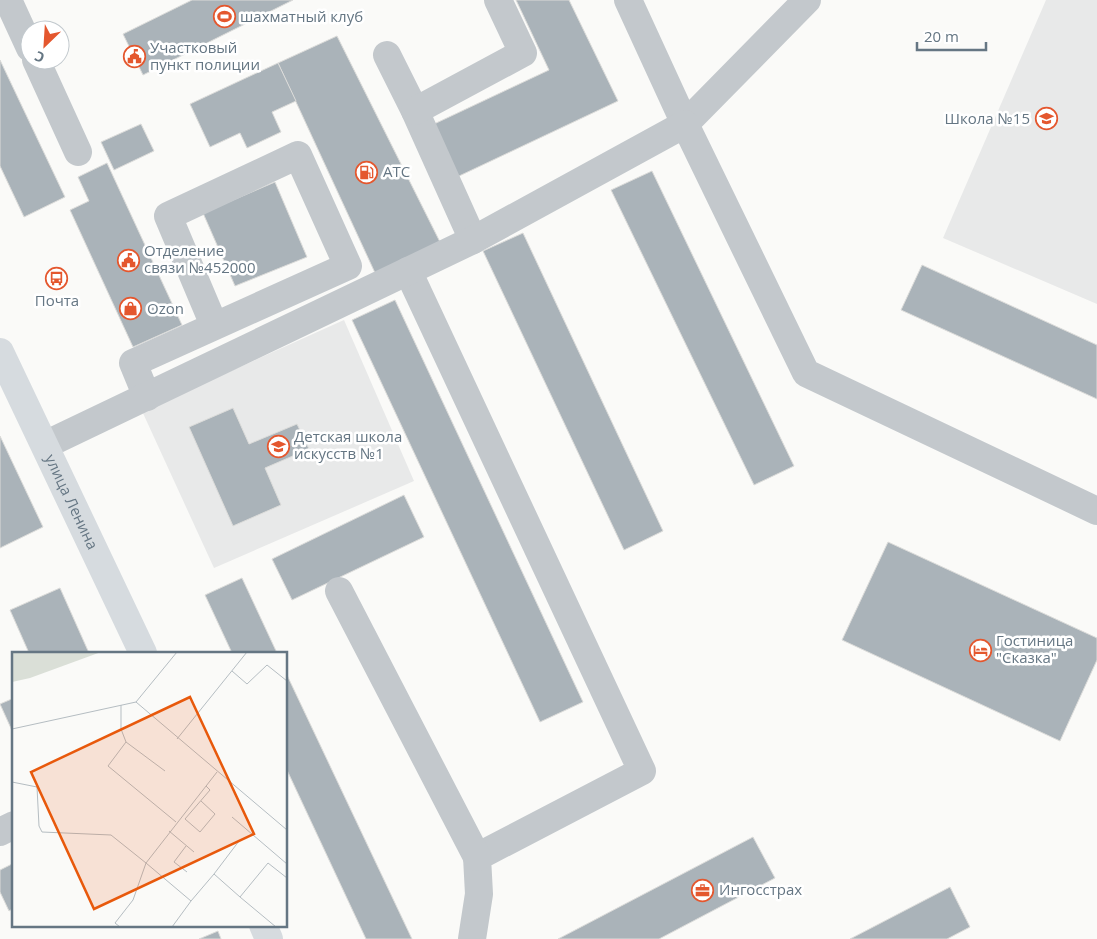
<svg xmlns="http://www.w3.org/2000/svg" width="1097" height="939" viewBox="0 0 1097 939" font-family="'Open Sans',sans-serif">
  <style>
    .built { fill: #e8e9e9 }
    .building { fill: #aab3b9; stroke: #dcdcda }
    .lines { fill: none; stroke-linecap: round; stroke-linejoin: round }
    .minor { stroke: #c3c8cc; stroke-width: 28 }
    .major { stroke: #d6dbdf; stroke-width: 28 }
    .labels { text-anchor: middle; stroke-width: 5; stroke-linejoin: round; paint-order: stroke }
    .poi-label { font-size: 15px; fill: #657683; stroke: #fff; text-anchor: start }
    .street-label { font-size: 15px; fill: #657683; stroke: #fff }
    .inset-road { fill: none; stroke: #b5bdc2; stroke-width: 1 }
    .view { fill: #e8590c; fill-opacity: 0.15; stroke: #e8590c; stroke-width: 2.5 }
    .inset-edge { fill: none; stroke: #657683; stroke-width: 2.5 }
  </style>
  <rect width="100%" height="100%" fill="#fafaf8"/>
  <g class="built">
    <polygon points="1046,0 1097,0 1097,304 943,238"/>
    <polygon points="344,320 414,481 214,568 142,411"/>
  </g>
  <g class="building">
    <polygon points="192,0 293,0 143,75 123,34"/>
    <polygon points="516,0 569,0 618,101 457,177 432,125 549,70"/>
    <polygon points="337,36 441,244 376,275 278,63"/>
    <polygon points="0,60 65,197 24,217 0,166"/>
    <polygon points="278,63 296,101 272,112 281,132 247,148 240,133 210,147 190,104"/>
    <polygon points="141,124 154,151 114,170 101,142"/>
    <polygon points="107,163 182,325 133,347 70,210 89,201 78,177"/>
    <polygon points="652,171 794,466 754,485 611,190"/>
    <polygon points="275,182 307,257 235,286 203,213"/>
    <polygon points="523,233 663,531 624,550 483,251"/>
    <polygon points="922,265 1097,345 1097,399 901,310"/>
    <polygon points="395,300 583,702 540,722 352,320"/>
    <polygon points="233,408 249,444 297,424 309,449 265,468 281,505 233,526 189,427"/>
    <polygon points="0,436 43,527 0,548"/>
    <polygon points="404,495 424,537 292,600 272,559"/>
    <polygon points="888,542 1097,638 1097,660 1060,741 842,640"/>
    <polygon points="242,578 277,653 232,653 205,595"/>
    <polygon points="60,588 89,653 29,653 10,610"/>
    <polygon points="286,673 412,939 366,939 286,768"/>
    <polygon points="14,698 14,735 0,704"/>
    <polygon points="753,837 775,878 659,939 558,939"/>
    <polygon points="14,863 14,908 9,911 0,892 0,870"/>
    <polygon points="950,887 970,927 947,939 850,939"/>
    <polygon points="218,931 221,939 199,939"/>
  </g>
  <g class="lines">
    <g class="minor">
      <polyline points="8,0 30,48"/>
      <polyline points="628,0 685,124 807,0"/>
      <polyline points="387,55 415,111 473,240"/>
      <polyline points="36,60 78,152"/>
      <polyline points="415,111 523,53 498,0"/>
      <polyline points="408,271 642,771 477,857 479,894 472,939"/>
      <polyline points="147,397 133,363 348,266 298,155 168,216 214,325"/>
      <polyline points="45,445 473,240 685,124 806,373 1097,511"/>
      <polyline points="339,591 477,857"/>
      <polyline points="0,832 14,825"/>
    </g>
    <g class="major">
      <path id="s1" d="M0,352l143,301"/>
      <polyline points="263,925 269,939"/>
    </g>
  </g>
  <defs>
    <symbol id="stadium-ring" viewBox="-11 -11 22 22"><circle r="9.5" fill="#fff" stroke="#e4572e" stroke-width="1.5"/><path d="M0-5a6.5 5 0 1 0 0 10a6.5 5 0 1 0 0-10ZM-3.5-1.8h7v3.6h-7Z" fill="#e4572e"/></symbol>
    <symbol id="civic-ring" viewBox="-11 -11 22 22"><circle r="9.5" fill="#fff" stroke="#e4572e" stroke-width="1.5"/><path d="M-.6-6.5H3V-4.5H.6V-3L4-1V1h2V6H-6V1h2V-1L-.6-3ZM-1.2 2.5V6h2.4V2.5Z" fill="#e4572e"/></symbol>
    <symbol id="school-ring" viewBox="-11 -11 22 22"><circle r="9.5" fill="#fff" stroke="#e4572e" stroke-width="1.5"/><path d="M0-5L7-2L0 1L-7-2ZM-4 1L0 2.5L4 1V4Q0 6-4 4Z" fill="#e4572e"/></symbol>
    <symbol id="fuel-ring" viewBox="-11 -11 22 22"><circle r="9.5" fill="#fff" stroke="#e4572e" stroke-width="1.5"/><path d="M-5.5-6h7V0h2V4h1.3V-2.5L3-4.5l.8-.8L6-3V5H2.5V1h-1V6h-7ZM-4.2-4.7v3.2H.2V-4.7Z" fill="#e4572e"/></symbol>
    <symbol id="bus-ring" viewBox="-11 -11 22 22"><circle r="9.5" fill="#fff" stroke="#e4572e" stroke-width="1.5"/><path d="M-5-6H5V4H4V6H2V4H-2V6H-4V4H-5ZM-3.5-4V0h7V-4ZM-3.5 1.2v1.5H-2V1.2ZM2 1.2v1.5H3.5V1.2Z" fill="#e4572e"/></symbol>
    <symbol id="shop-ring" viewBox="-11 -11 22 22"><circle r="9.5" fill="#fff" stroke="#e4572e" stroke-width="1.5"/><path d="M-5-2.5h2.3a2.7 3.5 0 0 1 5.4 0H5L5.5 6h-11ZM-1.5-2.5h3a1.5 2.3 0 0 0-3 0Z" fill="#e4572e"/></symbol>
    <symbol id="hotel-ring" viewBox="-11 -11 22 22"><circle r="9.5" fill="#fff" stroke="#e4572e" stroke-width="1.5"/><path d="M-6-4.5h1.5V1H6V5H4.5V3h-9V5H-6ZM-4 0a1.8 1.8 0 1 1 3.6 0ZM.5 0V-2.5h3Q6-2.5 6 0Z" fill="#e4572e"/></symbol>
    <symbol id="office-ring" viewBox="-11 -11 22 22"><circle r="9.5" fill="#fff" stroke="#e4572e" stroke-width="1.5"/><path d="M-6-3h4V-5.5h4V-3h4V5H-6ZM-1-4.5V-3h2v-1.5ZM-6 0V1H6V0Z" fill="#e4572e"/></symbol>
  </defs>
  <g fill-rule="evenodd">
    <use href="#stadium-ring" x="212" y="4" width="25" height="25"/>
    <use href="#civic-ring" x="122" y="44" width="25" height="25"/>
    <use href="#school-ring" x="1034" y="106" width="25" height="25"/>
    <use href="#fuel-ring" x="354" y="160" width="25" height="25"/>
    <use href="#civic-ring" x="116" y="248" width="25" height="25"/>
    <use href="#bus-ring" x="44" y="266" width="25" height="25"/>
    <use href="#shop-ring" x="118" y="296" width="25" height="25"/>
    <use href="#school-ring" x="266" y="434" width="25" height="25"/>
    <use href="#hotel-ring" x="968" y="638" width="25" height="25"/>
    <use href="#office-ring" x="690" y="878" width="25" height="25"/>
  </g>
  <g class="labels">
    <g class="poi-label">
      <text x="240" y="22">шахматный клуб</text>
      <text x="150" y="53">Участковый<tspan x="150" dy="17">пункт полиции</tspan></text>
      <text x="1030" y="124" text-anchor="end">Школа №15</text>
      <text x="383" y="177">АТС</text>
      <text x="144" y="256">Отделение<tspan x="144" dy="17">связи №452000</tspan></text>
      <text x="57" y="306" text-anchor="middle">Почта</text>
      <text x="147" y="314">Ozon</text>
      <text x="294" y="442">Детская школа<tspan x="294" dy="17">искусств №1</tspan></text>
      <text x="996" y="646">Гостиница<tspan x="996" dy="17">"Сказка"</tspan></text>
      <text x="719" y="895">Ингосстрах</text>
    </g>
    <g class="street-label">
      <text dy="5" stroke="none"><textPath href="#s1" startOffset="166">улица Ленина</textPath></text>
    </g>
  </g>
  <g transform="translate(12 652)">
    <rect width="275" height="275" fill="#fafaf8"/>
    <path d="M0,0h89l-71,26 -18,4z" fill="#dadfd7"/>
    <path class="inset-road" d="M220,19l15,13 20,-19 20,16M124,50l41,-50M109,53v24l5,13 -18,24 68,56M0,77l124,-27 151,128M165,87l70,-87M114,90l39,29M0,130l25,5 2,39 3,6 69,3 35,28 71,-91M189,149l14,13 -15,18 -15,-13 25,-29 -4,-4M220,165l55,47M157,179l25,21M227,189l-25,33 26,23 28,-34 19,15M174,194l-12,16 13,10M228,245l36,30M179,249l23,-27M108,275l-5,-4 18,-23 13,-37 45,38 -19,26"/>
    <path class="view" d="M178,45l64,137 -160,75 -63,-137z"/>
    <rect width="275" height="275" class="inset-edge"/>
  </g>
  <g transform="translate(45 45) rotate(205)"><circle r="24" fill="#ffffff" stroke="#c1c8cd"/>
  <path d="M0-4L9 19L0 12L-9 19Z" fill="#e4572e"/>
  <text y="-8" font-size="14" font-weight="bold" text-anchor="middle" fill="#657683">С</text>
  </g>
  <path d="M917 42v8h69v-8" fill="none" stroke="#657683" stroke-width="2.5"/>
  <text x="924" y="42" font-size="15" fill="#657683" stroke="#ffffff" stroke-width="4" paint-order="stroke">20 m</text>
</svg>
